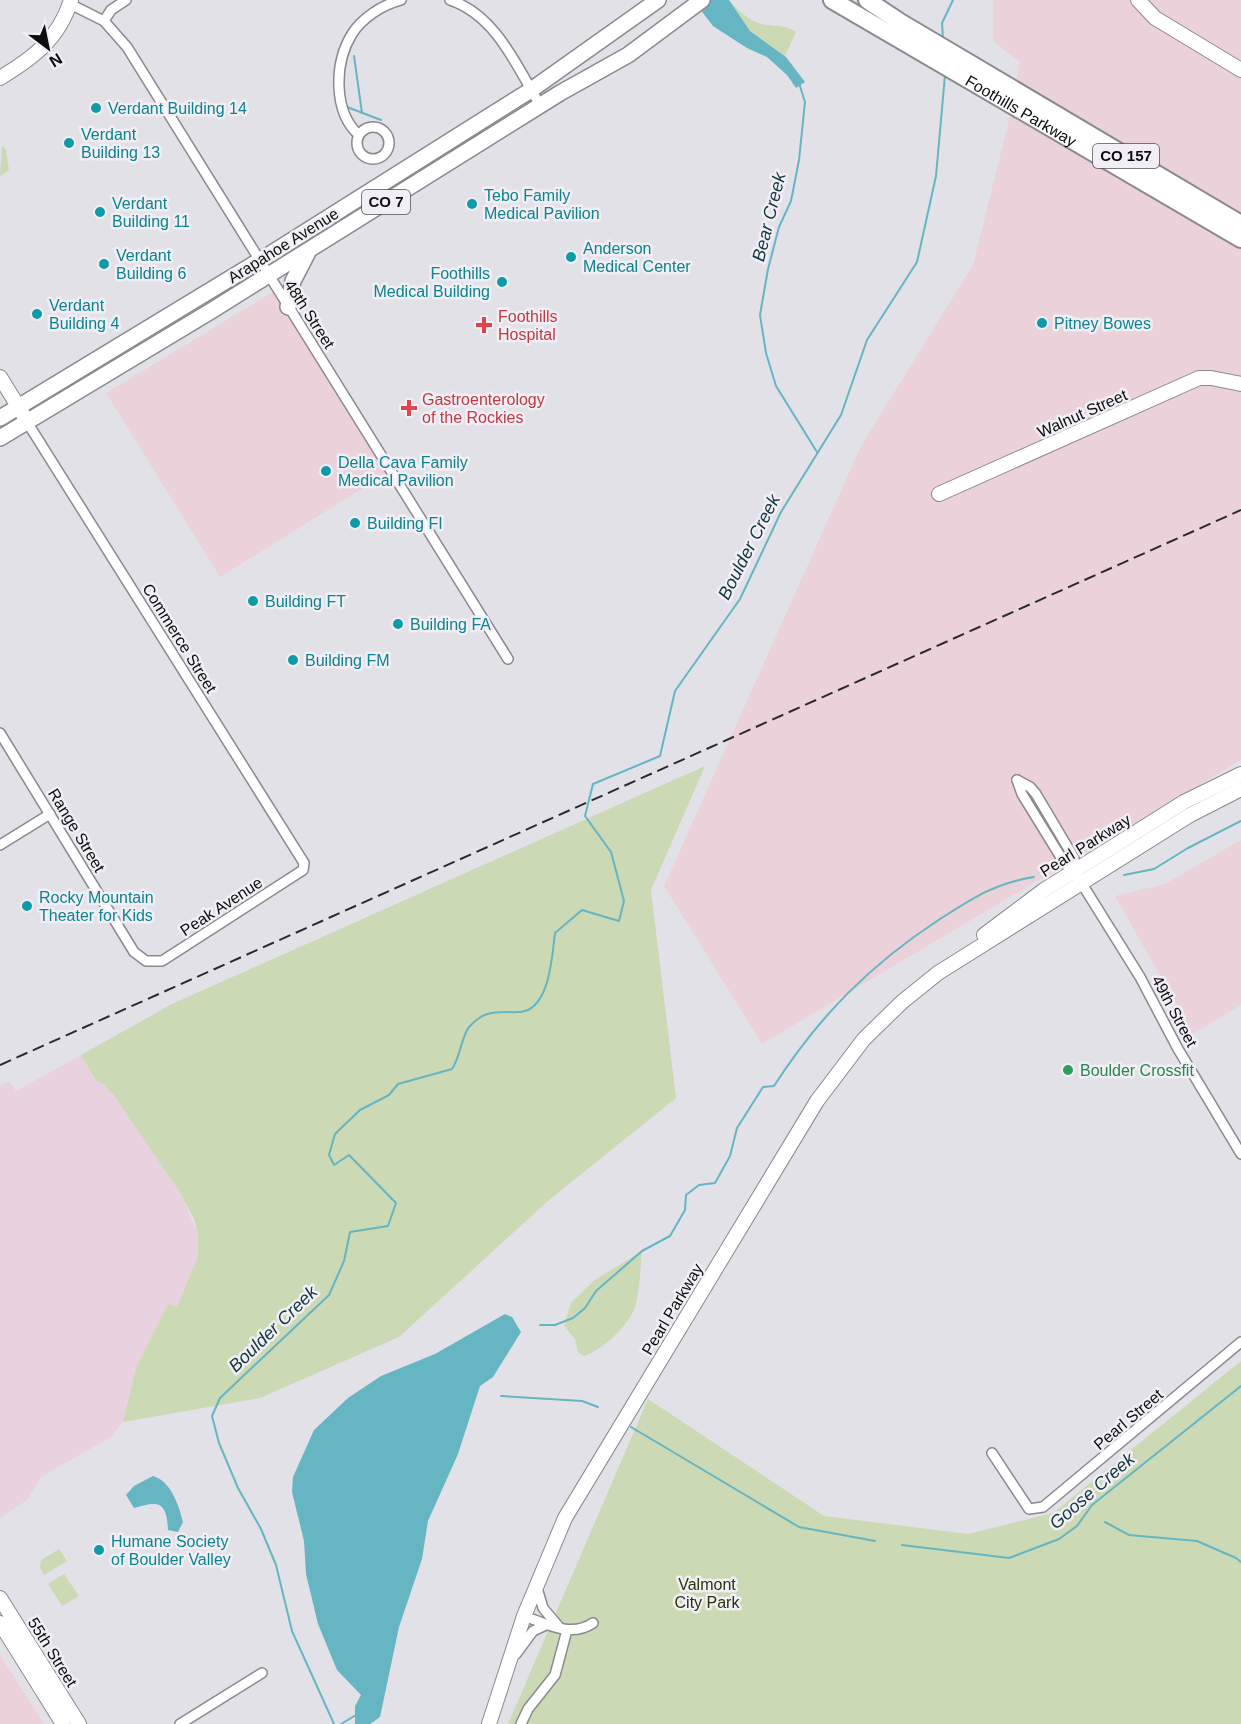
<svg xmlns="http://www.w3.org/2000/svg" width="1241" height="1724" viewBox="0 0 1241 1724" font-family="Arial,sans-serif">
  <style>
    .commercial { fill: #ead1da }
    .industrial { fill: #e8d2df }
    .green { fill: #cbd9b4 }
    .water { fill: #65b5c3 }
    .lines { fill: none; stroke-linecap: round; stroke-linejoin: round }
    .stream { stroke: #65b5c3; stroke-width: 2 }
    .street-casing { stroke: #8b898f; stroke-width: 12 }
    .secondary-casing { stroke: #8b898f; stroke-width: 16 }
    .primary-casing { stroke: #8b898f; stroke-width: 18 }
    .highway-casing { stroke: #8b898f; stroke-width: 20 }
    .street { stroke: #fff; stroke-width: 9 }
    .secondary { stroke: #fff; stroke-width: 14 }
    .primary { stroke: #fff; stroke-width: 15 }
    .highway { stroke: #fff; stroke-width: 16 }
    .rail { stroke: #2b2a2c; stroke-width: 2; stroke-dasharray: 12 6; stroke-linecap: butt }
    .culture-dot { fill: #0f9aa8; stroke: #f1eff5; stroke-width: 2 }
    .health-dot { fill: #e0444e; stroke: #f1eff5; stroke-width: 2 }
    .leisure-dot { fill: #2e9e5b; stroke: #f1eff5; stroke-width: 2 }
    .labels { text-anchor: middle; stroke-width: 5; stroke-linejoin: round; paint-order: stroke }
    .shield { fill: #f1eff5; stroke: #515053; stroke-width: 1.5 }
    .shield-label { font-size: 15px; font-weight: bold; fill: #0d0c0e }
    .culture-label { font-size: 16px; fill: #0d838f; stroke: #f1eff5; text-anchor: start }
    .street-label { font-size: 16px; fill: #0d0c0e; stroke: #f1eff5 }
    .health-label { font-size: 16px; fill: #be3a42; stroke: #f1eff5; text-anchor: start }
    .leisure-label { font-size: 16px; fill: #27864d; stroke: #f1eff5; text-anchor: start }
    .park-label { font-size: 16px; fill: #273409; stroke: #f1eff5 }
    .water-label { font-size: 18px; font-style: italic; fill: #10373d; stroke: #f1eff5 }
  </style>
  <rect width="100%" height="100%" fill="#e3e1e8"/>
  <g class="commercial">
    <polygon points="993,0 1241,0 1241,760 762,1044 664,886 862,444 973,265 1010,116 1020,62 993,41"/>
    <polygon points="273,292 386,474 220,577 106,393"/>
    <polygon points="1241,840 1241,1005 1193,1034 1115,896 1165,884"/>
    <polygon points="0,1655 44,1724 0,1724"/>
  </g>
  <polygon class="industrial" points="81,1055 97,1082 104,1084 113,1094 179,1191 198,1233 198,1256 177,1307 168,1304 123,1422 111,1437 41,1477 27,1500 0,1518 0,1085 9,1081 16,1091"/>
  <g class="green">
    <path d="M730,2c10,10 23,22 37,23 11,1 20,1 29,7l-11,24 -35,-25z"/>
    <polygon points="2,145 6,150 9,170 0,176"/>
    <polygon points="705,766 651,890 676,1098 549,1200 399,1337 260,1398 123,1422 136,1368 168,1304 177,1307 198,1256 198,1233 194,1219 179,1191 113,1094 104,1084 97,1082 81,1055 172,1004"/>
    <path d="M642,1251c-2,15 -2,48 -9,61 -7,15 -33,40 -49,44l-6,-4 -3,-13 -11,-13 7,-23 24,-23z"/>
    <polygon points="1241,1361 1241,1724 508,1724 648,1399 824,1516 968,1534 1053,1513"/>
    <polygon points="59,1549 67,1561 44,1575 40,1568 41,1560"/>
    <polygon points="64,1574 79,1596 62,1606 48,1584"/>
  </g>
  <g class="water">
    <polygon points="693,0 729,0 750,31 786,57 805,82 796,88 787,75 767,57 747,48 713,26"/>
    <polygon points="505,1314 512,1317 521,1332 493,1377 480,1386 458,1454 428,1521 422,1559 399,1627 380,1717 370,1724 355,1724 355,1706 361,1695 337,1670 318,1624 306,1574 304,1541 292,1492 293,1477 314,1430 348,1398 381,1376 435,1354"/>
    <path d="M153,1476c18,5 26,30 30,46l-5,10 -10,-2c-1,-30 -11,-29 -34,-22l-8,-13 8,-9z"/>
  </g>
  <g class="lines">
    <g class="stream">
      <polyline points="943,39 942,23 953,0"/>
      <polyline points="354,56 362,113"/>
      <polyline points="799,83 805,102 799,160 791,201 779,227 768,269 760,315 766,353 776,386 817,452"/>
      <polyline points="347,107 381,120"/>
      <polyline points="1124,875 1154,869 1188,848 1241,821"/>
      <path d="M540,1325h15l18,-7 12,-10 11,-17 46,-40 28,-15 15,-26 1,-15 13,-10 16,-2 15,-27 7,-28 26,-41 11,-1c45,-70 97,-122 166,-167 33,-21 55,-36 94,-42"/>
      <polyline points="501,1396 582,1401 598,1407"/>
      <polyline points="631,1427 799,1527 875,1541"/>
      <polyline points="1105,1522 1129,1535 1197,1541 1236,1558 1241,1562"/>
      <polyline points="902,1545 1009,1558 1059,1539 1077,1526 1092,1505 1241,1386"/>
      <path d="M334,1724l-42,-93 -16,-66 -15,-36 -23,-41 -19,-45 -7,-27 8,-18 109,-103 15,-34 6,-29 38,-6 8,-23 -47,-48 -15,10 -5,-10 6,-21 25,-24 29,-15 9,-11 54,-15c8,-11 10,-34 17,-42 17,-19 30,-14 51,-15 30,-2 32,-57 35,-79l27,-23 37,11 5,-20 -13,-49 -26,-36 8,-32 67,-28 15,-65 65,-92 41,-87 60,-97 26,-75 50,-78 19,-86 9,-101"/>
      <polyline points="341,1724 356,1715"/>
    </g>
    <defs>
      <g id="street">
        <path d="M450,0c46,15 67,67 90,105"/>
        <polyline points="70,4 104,21 127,47 508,659"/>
        <polyline points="104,21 111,10 126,0"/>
        <circle cx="373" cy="143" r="16"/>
        <path d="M359,135c-26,-23 -25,-72 -7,-101 10,-16 30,-29 49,-34"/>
        <polyline points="0,733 134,952 146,961 162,961 303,870 304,863 27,422"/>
        <polyline points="1017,780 1022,794 1065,864 1074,871 1140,977 1178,1049 1241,1154"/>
        <polyline points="1017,780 1030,787 1036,794 1074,858 1074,871"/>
        <polyline points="0,845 50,814"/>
        <polyline points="992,1453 1029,1509 1043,1507 1241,1342"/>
        <polyline points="537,1588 543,1608 559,1627"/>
        <path d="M524,1616c23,8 47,22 69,7"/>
        <polyline points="516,1654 533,1631 548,1624"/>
        <polyline points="180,1724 262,1673"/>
        <polyline points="521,1724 528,1709 555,1675 567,1630"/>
      </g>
      <g id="secondary">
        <polyline points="1138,0 1155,18 1241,70"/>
        <path d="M0,78c33,-20 59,-39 71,-78"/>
        <polyline points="0,377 24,416"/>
        <polyline points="939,494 1199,378 1211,378 1241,384"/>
        <polyline points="984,935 1044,890 1184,802 1241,774"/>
        <polyline points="0,1598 79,1724"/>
        <polyline points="0,1623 63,1724"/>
        <polyline points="489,1724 524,1616 565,1518 817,1101 864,1039 902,1002 938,973 1190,815 1241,789"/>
      </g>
      <g id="primary">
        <polyline points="288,307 293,281 307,254"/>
        <polyline points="0,418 272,253 531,90 658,0"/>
        <polyline points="0,438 211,311 560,93 628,55 702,0"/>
      </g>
      <g id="highway">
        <path id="s1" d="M832,0l409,239"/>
        <polyline points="867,0 900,22 1241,224"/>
      </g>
    </defs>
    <use href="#street" class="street-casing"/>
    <use href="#secondary" class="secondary-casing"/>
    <use href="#primary" class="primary-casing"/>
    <use href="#highway" class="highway-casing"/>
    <use href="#street" class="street"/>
    <use href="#secondary" class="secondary"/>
    <use href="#primary" class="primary"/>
    <use href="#highway" class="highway"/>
    <polyline class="rail" points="0,1065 1241,510"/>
  </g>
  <g class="culture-dot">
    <circle cx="96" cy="108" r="6"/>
    <circle cx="69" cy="143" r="6"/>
    <circle cx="472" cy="204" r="6"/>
    <circle cx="100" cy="212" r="6"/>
    <circle cx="571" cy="257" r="6"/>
    <circle cx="104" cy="264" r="6"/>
    <circle cx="502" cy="282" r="6"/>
    <circle cx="37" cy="314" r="6"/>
    <circle cx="1042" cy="323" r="6"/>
    <circle cx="326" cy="471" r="6"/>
    <circle cx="355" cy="523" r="6"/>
    <circle cx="253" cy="601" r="6"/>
    <circle cx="398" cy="624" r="6"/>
    <circle cx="293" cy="660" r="6"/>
    <circle cx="27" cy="906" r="6"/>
    <circle cx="99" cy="1550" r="6"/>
  </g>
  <g class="health-dot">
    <path d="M481 316h6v6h6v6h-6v6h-6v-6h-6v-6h6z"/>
    <path d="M406 399h6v6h6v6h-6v6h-6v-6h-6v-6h6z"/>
  </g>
  <circle class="leisure-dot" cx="1068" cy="1070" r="6"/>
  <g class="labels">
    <g class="shield">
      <rect x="1093" y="144" width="66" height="24" rx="4.5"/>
      <rect x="362" y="190" width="48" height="24" rx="4.5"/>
    </g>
    <g class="shield-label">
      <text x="1126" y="161">CO 157</text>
      <text x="386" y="207">CO 7</text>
    </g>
    <g class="culture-label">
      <text x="108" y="114">Verdant Building 14</text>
      <text x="81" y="140">Verdant<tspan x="81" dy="18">Building 13</tspan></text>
      <text x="484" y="201">Tebo Family<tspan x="484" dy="18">Medical Pavilion</tspan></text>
      <text x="112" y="209">Verdant<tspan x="112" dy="18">Building 11</tspan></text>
      <text x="583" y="254">Anderson<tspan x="583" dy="18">Medical Center</tspan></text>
      <text x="116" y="261">Verdant<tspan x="116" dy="18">Building 6</tspan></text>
      <text x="490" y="279" text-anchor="end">Foothills<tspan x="490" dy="18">Medical Building</tspan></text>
      <text x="49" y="311">Verdant<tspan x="49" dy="18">Building 4</tspan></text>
      <text x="1054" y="329">Pitney Bowes</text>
      <text x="338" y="468">Della Cava Family<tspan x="338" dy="18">Medical Pavilion</tspan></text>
      <text x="367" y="529">Building FI</text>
      <text x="265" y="607">Building FT</text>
      <text x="410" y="630">Building FA</text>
      <text x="305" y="666">Building FM</text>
      <text x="39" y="903">Rocky Mountain<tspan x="39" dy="18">Theater for Kids</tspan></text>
      <text x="111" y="1547">Humane Society<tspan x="111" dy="18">of Boulder Valley</tspan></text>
    </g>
    <g class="street-label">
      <text dy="6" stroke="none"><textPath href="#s1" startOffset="219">Foothills Parkway</textPath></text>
      <text transform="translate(283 245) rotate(-32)" y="6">Arapahoe Avenue</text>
      <text transform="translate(310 314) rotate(57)" y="6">48th Street</text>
      <text transform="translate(1082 413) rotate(-24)" y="6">Walnut Street</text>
      <text transform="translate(180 638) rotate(58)" y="6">Commerce Street</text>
      <text transform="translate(77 830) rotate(59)" y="6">Range Street</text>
      <text transform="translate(1085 845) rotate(-32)" y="6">Pearl Parkway</text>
      <text transform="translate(221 906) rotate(-33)" y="6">Peak Avenue</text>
      <text transform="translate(1175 1011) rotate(62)" y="6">49th Street</text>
      <text transform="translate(672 1309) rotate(-59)" y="6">Pearl Parkway</text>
      <text transform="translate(1128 1419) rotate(-40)" y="6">Pearl Street</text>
      <text transform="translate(53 1652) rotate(58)" y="6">55th Street</text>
    </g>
    <g class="health-label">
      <text x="498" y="322">Foothills<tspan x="498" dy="18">Hospital</tspan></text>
      <text x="422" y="405">Gastroenterology<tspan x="422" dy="18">of the Rockies</tspan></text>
    </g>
    <g class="leisure-label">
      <text x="1080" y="1076">Boulder Crossfit</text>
    </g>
    <g class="park-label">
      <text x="707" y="1590">Valmont<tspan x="707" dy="18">City Park</tspan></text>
    </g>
    <g class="water-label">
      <text transform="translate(769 217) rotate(-76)" y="6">Bear Creek</text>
      <text transform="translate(749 547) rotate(-63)" y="6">Boulder Creek</text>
      <text transform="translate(273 1329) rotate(-44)" y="6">Boulder Creek</text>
      <text transform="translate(1092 1491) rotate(-41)" y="6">Goose Creek</text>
    </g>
  </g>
  <g transform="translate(48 48) rotate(148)" stroke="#f1eff5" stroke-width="4.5" paint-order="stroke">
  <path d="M0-4.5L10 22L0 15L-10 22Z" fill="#0d0c0e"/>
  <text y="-9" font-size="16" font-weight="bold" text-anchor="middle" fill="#0d0c0e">N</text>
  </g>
</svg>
